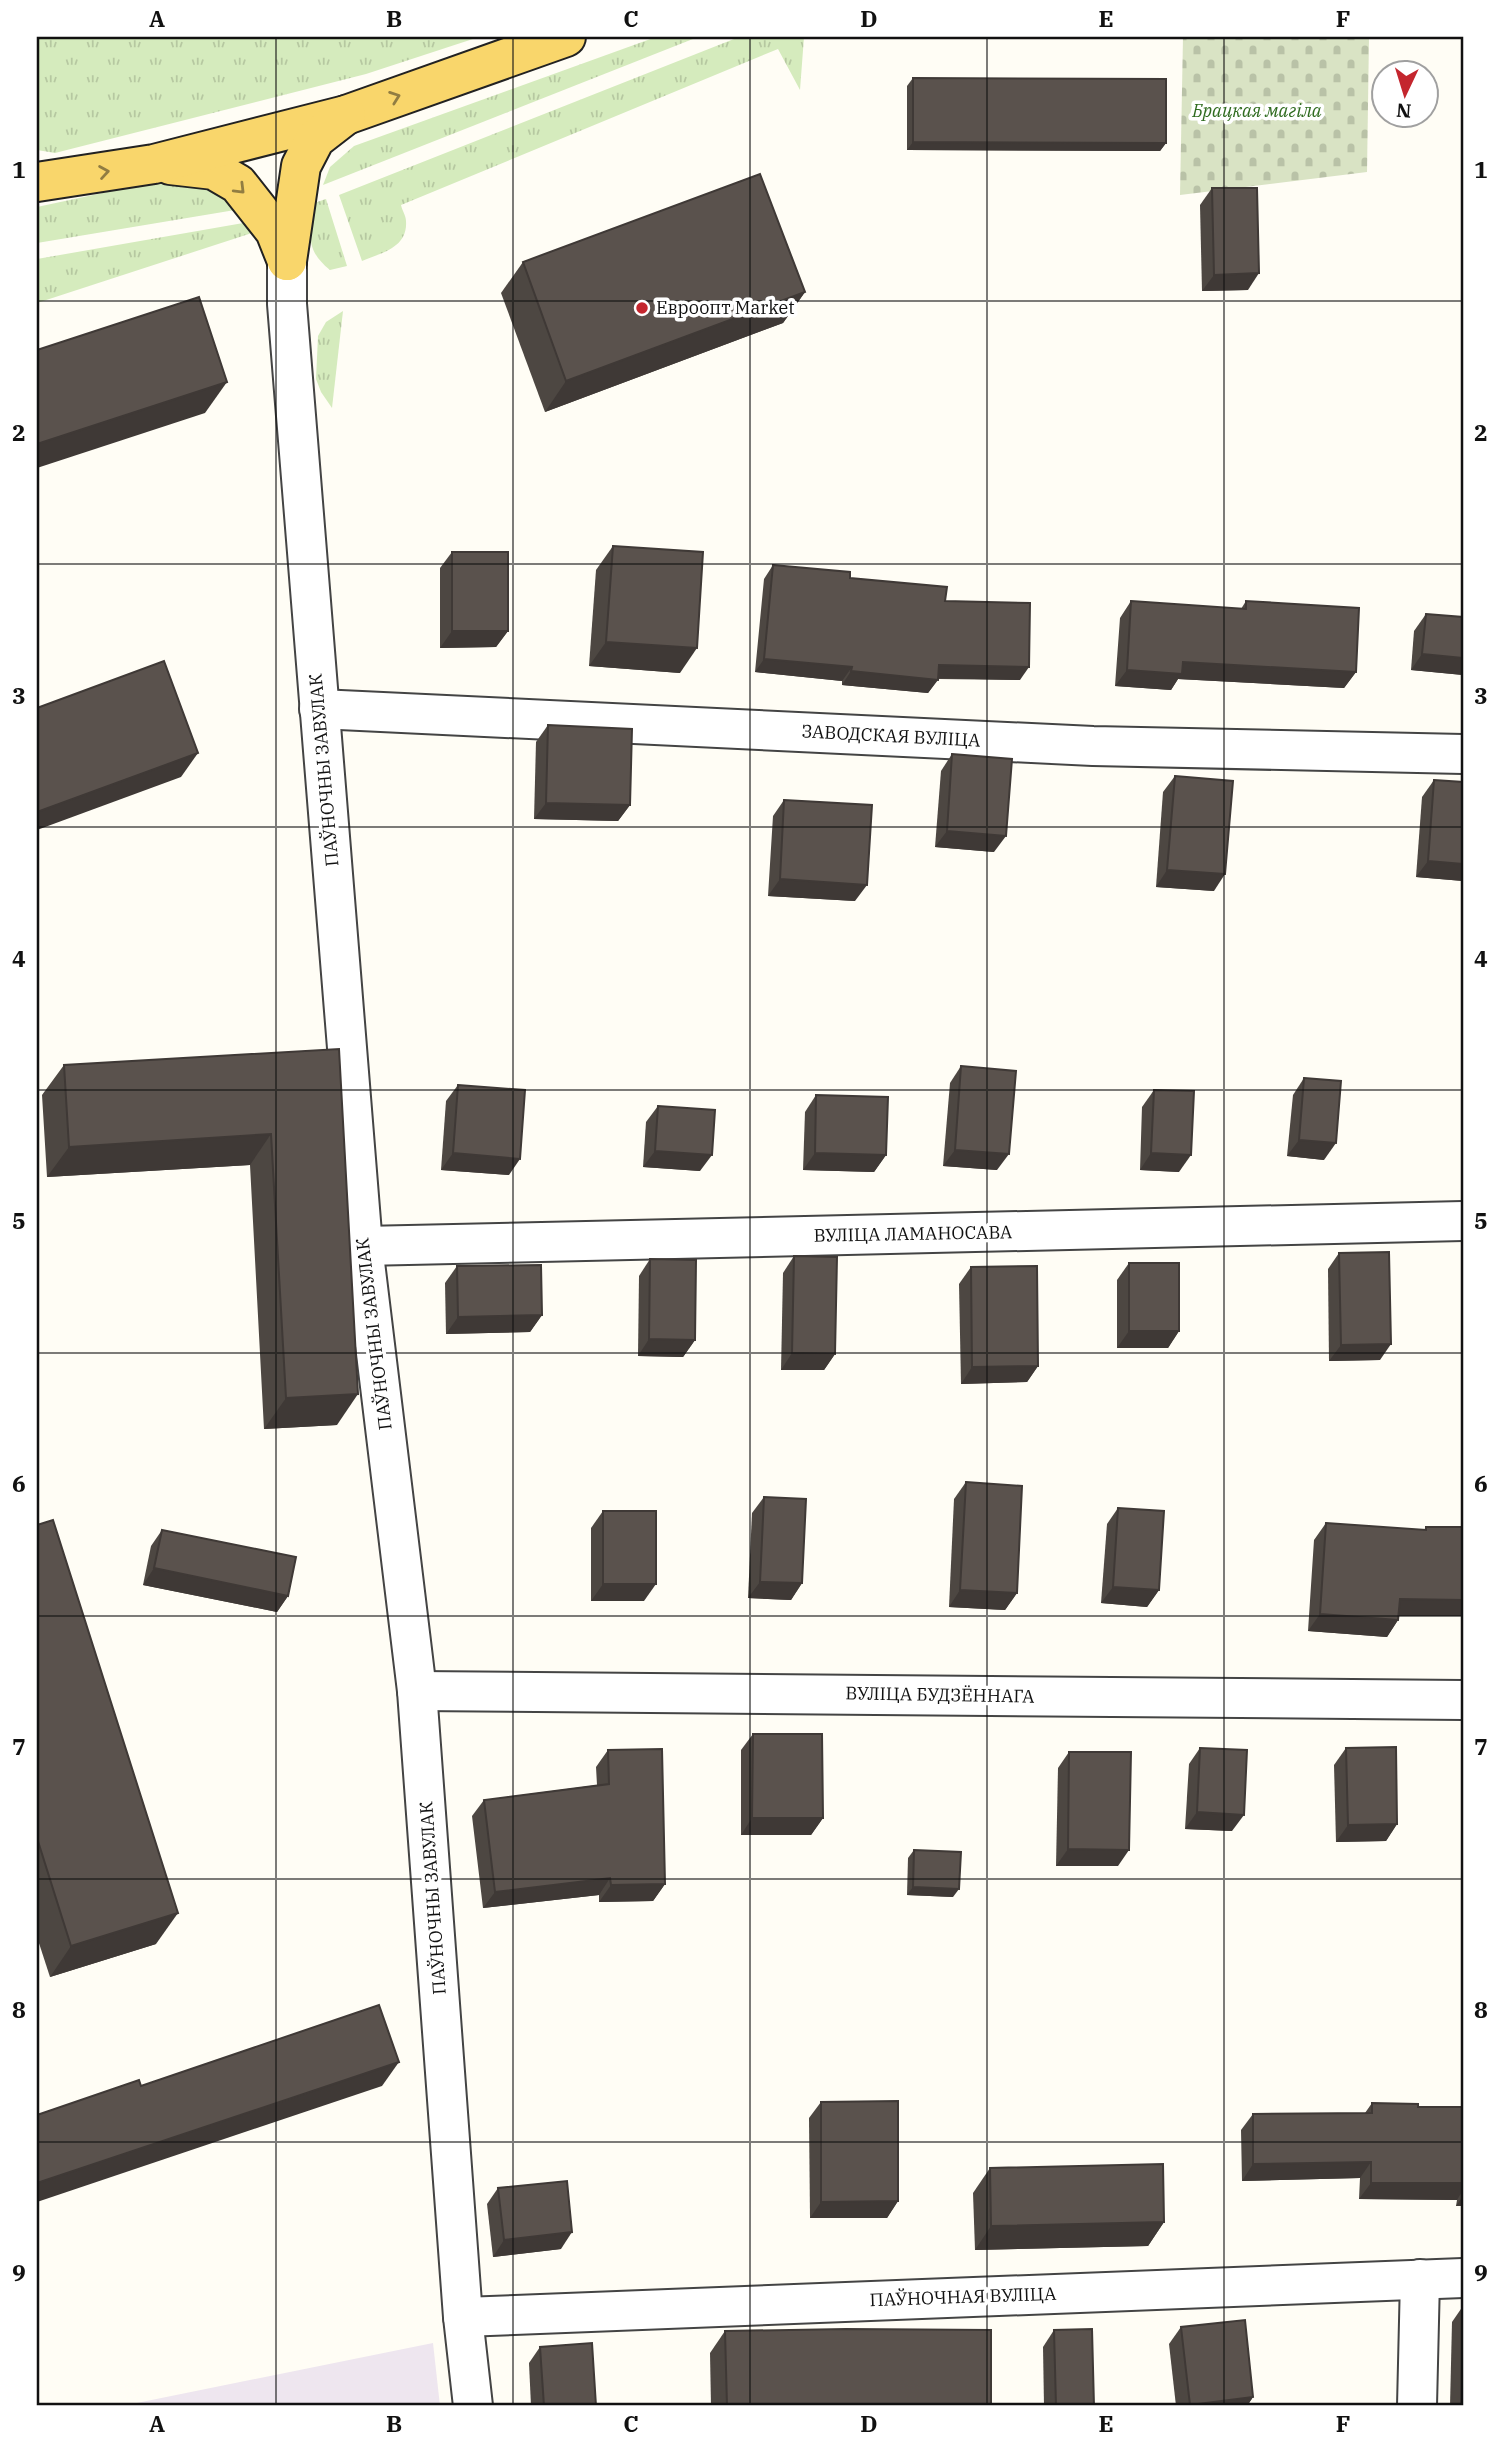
<svg xmlns="http://www.w3.org/2000/svg" width="1500" height="2443" viewBox="0 0 1500 2443" font-family="'IBM Plex Serif',serif">
  <style>
    .industrial { fill: #eee6ef }
    .grass { fill: url(#grass-tufts) }
    .cemetery { fill: url(#cemetery-stones) }
    .lines { fill: none; stroke-linecap: round; stroke-linejoin: round }
    .minor-casing { stroke: #444; stroke-width: 42 }
    .major-casing { stroke: #222; stroke-width: 42 }
    .minor { stroke: #fff; stroke-width: 38 }
    .major { stroke: #f9d66b; stroke-width: 38 }
    .wall { fill: #4d4742 }
    .shaded-wall { fill: #3f3936 }
    .building { fill: #5a524d; stroke: #3f3936; stroke-width: 2 }
    .oneway { stroke: #917d42 }
    .grid { fill: none; stroke: #111; stroke-width: 2; stroke-opacity: 0.55 }
    .poi-dot { fill: #c4262e; stroke: #fff; stroke-width: 2.5 }
    .labels { text-anchor: middle; stroke-width: 7; stroke-linejoin: round; paint-order: stroke }
    .park-label { font-size: 18px; font-style: italic; fill: #2f6b1f; stroke: #fff }
    .poi-label { font-size: 18px; fill: #111; stroke: #fff; text-anchor: start }
    .street-label { font-size: 18px; fill: #111; stroke: #fff }
    .neatline { fill: none; stroke: #111; stroke-width: 2.5 }
    .grid-label { font-size: 23px; text-anchor: middle; font-weight: bold; fill: #111 }
  </style>
  <defs>
    <pattern id="grass-tufts" width="24" height="20" patternUnits="userSpaceOnUse" patternTransform="scale(1.75)"><rect width="24" height="20" fill="#d5ebbd"/><path d="M3 7l-1-3M5 7V3M7 7l1-3M15 17l-1-3M17 17v-4M19 17l1-3" fill="none" stroke="#b6c8a1"/></pattern>
    <pattern id="cemetery-stones" width="16" height="16" patternUnits="userSpaceOnUse" patternTransform="scale(1.75)"><rect width="16" height="16" fill="#d9e3c4"/><path d="M2 7V4a2 2 0 0 1 4 0v3zM10 15v-3a2 2 0 0 1 4 0v3z" fill="#b9c2a7"/></pattern>
  </defs>
  <rect width="100%" height="100%" fill="#fffdf5"/>
  <polygon class="industrial" points="433,2343 440,2406 122,2406"/>
  <g class="grass">
    <polygon points="37,37 479,37 366,74 55,153 37,150"/>
    <polygon points="656,37 698,37 323,185 330,167 354,146"/>
    <path d="M739,37h65l-4,53 -22,-41 -377,156c1,5 5,11 5,16 2,27 -25,32 -44,40l-23,-66z"/>
    <polygon points="163,180 206,186 241,209 37,243 37,207"/>
    <path d="M326,199l21,67 -17,4c-26,-21 -20,-37 -16,-67z"/>
    <polygon points="249,222 255,232 37,303 37,259"/>
    <polygon points="343,311 332,408 321,392 316,379 318,336 326,322"/>
  </g>
  <polygon class="cemetery" points="1183,37 1369,37 1367,172 1180,195"/>
  <g class="lines">
    <defs>
      <g id="minor">
        <polyline points="287,261 287,304 363,1246 417,1691 463,2317 473,2406"/>
        <polyline points="319,709 1093,746 1463,754"/>
        <polyline points="363,1246 1463,1221"/>
        <polyline points="417,1691 1463,1700"/>
        <polyline points="463,2317 1463,2278"/>
        <polyline points="1417,2406 1420,2279"/>
      </g>
      <g id="major">
        <polyline points="170,165 214,170 238,184 275,231 287,261"/>
        <polyline points="37,182 154,164 346,115 566,37"/>
        <polyline points="287,261 301,166 315,139 346,115"/>
      </g>
    </defs>
    <use href="#minor" class="minor-casing"/>
    <use href="#major" class="major-casing"/>
    <use href="#minor" class="minor"/>
    <use href="#major" class="major"/>
  </g>
  <g class="wall">
    <polygon points="913,78 1166,143 1160,151 907,150 907,86"/>
    <polygon points="1212,188 1248,290 1202,291 1200,205"/>
    <polygon points="523,262 805,292 783,323 545,412 501,293"/>
    <polygon points="613,546 680,673 589,666 596,570"/>
    <polygon points="452,552 508,631 496,647 440,648 440,568"/>
    <polygon points="773,565 850,578 945,601 1020,680 938,679 928,693 842,685 842,681 755,672 764,579"/>
    <polygon points="1131,601 1241,609 1246,601 1356,672 1344,688 1178,679 1171,690 1115,686 1120,618"/>
    <polygon points="1426,614 1463,617 1463,675 1411,670 1414,631"/>
    <polygon points="548,725 630,805 618,821 534,819 536,742"/>
    <polygon points="952,754 994,852 935,847 941,771"/>
    <polygon points="1175,776 1214,891 1156,887 1163,792"/>
    <polygon points="1434,780 1463,782 1463,881 1416,877 1422,797"/>
    <polygon points="784,800 855,901 768,896 773,816"/>
    <polygon points="339,1049 337,1425 264,1429 250,1165 47,1177 42,1095 64,1065"/>
    <polygon points="961,1066 997,1170 943,1166 950,1083"/>
    <polygon points="1304,1078 1324,1160 1287,1156 1293,1095"/>
    <polygon points="458,1085 509,1175 441,1170 446,1101"/>
    <polygon points="1154,1090 1179,1172 1140,1170 1142,1107"/>
    <polygon points="816,1095 886,1155 874,1172 803,1170 805,1112"/>
    <polygon points="658,1106 700,1171 643,1167 646,1122"/>
    <polygon points="1339,1253 1380,1360 1329,1361 1328,1269"/>
    <polygon points="794,1256 835,1354 824,1370 781,1370 783,1273"/>
    <polygon points="650,1259 695,1340 683,1357 638,1356 639,1276"/>
    <polygon points="1129,1263 1179,1331 1168,1348 1117,1348 1117,1280"/>
    <polygon points="457,1266 542,1315 530,1332 446,1334 445,1283"/>
    <polygon points="971,1267 1038,1366 1027,1382 961,1384 959,1284"/>
    <polygon points="966,1482 1017,1593 1005,1610 949,1607 954,1499"/>
    <polygon points="764,1497 802,1583 791,1600 748,1598 752,1513"/>
    <polygon points="1118,1508 1159,1590 1147,1607 1101,1603 1107,1524"/>
    <polygon points="603,1511 644,1601 591,1601 591,1528"/>
    <polygon points="1326,1523 1424,1530 1426,1527 1463,1527 1463,1616 1399,1616 1398,1620 1387,1637 1308,1631 1314,1540"/>
    <polygon points="37,1525 156,1944 50,1977 37,1937"/>
    <polygon points="162,1530 288,1596 277,1612 143,1585 151,1546"/>
    <polygon points="753,1734 823,1818 811,1835 741,1835 741,1750"/>
    <polygon points="1200,1748 1232,1831 1185,1829 1189,1764"/>
    <polygon points="1346,1748 1397,1824 1386,1841 1336,1842 1334,1765"/>
    <polygon points="608,1750 665,1884 653,1901 599,1902 599,1895 483,1908 472,1816 484,1800 597,1785 596,1767"/>
    <polygon points="1069,1752 1118,1866 1056,1866 1058,1768"/>
    <polygon points="914,1850 953,1897 907,1895 908,1858"/>
    <polygon points="821,2102 898,2201 887,2218 810,2218 809,2118"/>
    <polygon points="1372,2103 1418,2107 1463,2107 1463,2206 1456,2206 1457,2200 1359,2199 1360,2178 1242,2181 1241,2130 1253,2114 1365,2113"/>
    <polygon points="990,2168 1164,2222 1148,2246 975,2250 973,2193"/>
    <polygon points="498,2188 561,2249 493,2257 487,2204"/>
    <polygon points="1463,2306 1463,2406 1450,2406 1452,2322"/>
    <polygon points="1181,2327 1253,2397 1247,2406 1176,2406 1169,2344"/>
    <polygon points="1054,2330 1094,2406 1044,2406 1043,2347"/>
    <polygon points="725,2331 991,2406 711,2406 710,2353"/>
    <polygon points="540,2347 596,2406 531,2406 529,2363"/>
  </g>
  <g class="shaded-wall">
    <polygon points="913,142 1166,143 1160,151 907,150"/>
    <polygon points="1259,273 1248,290 1202,291 1214,275"/>
    <polygon points="805,292 783,323 545,412 566,381"/>
    <polygon points="227,382 205,413 37,468 37,444"/>
    <polygon points="452,631 508,631 496,647 440,648"/>
    <polygon points="606,642 697,648 680,673 589,666"/>
    <polygon points="1422,654 1463,658 1463,675 1411,670"/>
    <polygon points="764,659 852,667 842,681 755,672"/>
    <polygon points="1183,662 1356,672 1344,688 1178,679 1171,690 1115,686 1127,670"/>
    <polygon points="939,665 1029,667 1020,680 930,678"/>
    <polygon points="851,671 938,680 928,693 842,685"/>
    <polygon points="198,753 181,777 37,830 37,812"/>
    <polygon points="546,803 630,805 618,821 534,819"/>
    <polygon points="947,831 1006,836 994,852 935,847"/>
    <polygon points="1428,861 1463,864 1463,881 1416,877"/>
    <polygon points="1167,870 1225,874 1214,891 1156,887"/>
    <polygon points="780,879 867,885 855,901 768,896"/>
    <polygon points="271,1134 250,1165 47,1177 69,1147"/>
    <polygon points="1299,1140 1336,1143 1324,1160 1287,1156"/>
    <polygon points="955,1150 1009,1154 997,1170 943,1166"/>
    <polygon points="655,1151 712,1155 700,1171 643,1167"/>
    <polygon points="453,1153 520,1159 509,1175 441,1170"/>
    <polygon points="815,1153 886,1155 874,1172 803,1170"/>
    <polygon points="1151,1153 1191,1155 1179,1172 1140,1170"/>
    <polygon points="542,1315 530,1332 446,1334 458,1317"/>
    <polygon points="1129,1331 1179,1331 1168,1348 1117,1348"/>
    <polygon points="649,1339 695,1340 683,1357 638,1356"/>
    <polygon points="1391,1344 1380,1360 1329,1361 1341,1345"/>
    <polygon points="792,1353 835,1354 824,1370 781,1370"/>
    <polygon points="1038,1366 1027,1382 961,1384 972,1367"/>
    <polygon points="358,1394 337,1425 264,1429 286,1398"/>
    <polygon points="154,1568 288,1596 277,1612 143,1585"/>
    <polygon points="760,1582 802,1583 791,1600 748,1598"/>
    <polygon points="603,1584 656,1584 644,1601 591,1601"/>
    <polygon points="1113,1587 1159,1590 1147,1607 1101,1603"/>
    <polygon points="960,1590 1017,1593 1005,1610 949,1607"/>
    <polygon points="1400,1599 1463,1600 1463,1616 1388,1616"/>
    <polygon points="1320,1614 1398,1620 1387,1637 1308,1631"/>
    <polygon points="1197,1812 1244,1815 1232,1831 1185,1829"/>
    <polygon points="752,1818 823,1818 811,1835 741,1835"/>
    <polygon points="1397,1824 1386,1841 1336,1842 1348,1825"/>
    <polygon points="1068,1849 1129,1850 1118,1866 1056,1866"/>
    <polygon points="610,1878 599,1895 483,1908 495,1892"/>
    <polygon points="665,1884 653,1901 599,1902 611,1885"/>
    <polygon points="913,1887 959,1889 953,1897 907,1895"/>
    <polygon points="178,1913 156,1944 50,1977 71,1946"/>
    <polygon points="399,2062 382,2086 37,2202 37,2183"/>
    <polygon points="1371,2162 1360,2178 1242,2181 1253,2164"/>
    <polygon points="1371,2183 1463,2183 1463,2190 1457,2200 1359,2199"/>
    <polygon points="1463,2196 1463,2206 1456,2206"/>
    <polygon points="898,2201 887,2218 810,2218 821,2202"/>
    <polygon points="1164,2222 1148,2246 975,2250 991,2226"/>
    <polygon points="572,2232 561,2249 493,2257 504,2240"/>
    <polygon points="1253,2397 1247,2406 1189,2406 1190,2405"/>
  </g>
  <g class="building">
    <polygon points="913,78 1166,79 1166,143 913,142"/>
    <polygon points="760,174 805,292 566,381 523,262"/>
    <polygon points="1212,188 1257,188 1259,273 1214,275"/>
    <polygon points="199,297 227,382 37,444 37,350"/>
    <polygon points="613,546 703,552 697,648 606,642"/>
    <rect x="452" y="552" width="56" height="79"/>
    <polygon points="773,565 850,572 850,578 947,587 945,601 1030,603 1029,667 939,665 938,680 851,671 852,667 764,659"/>
    <polygon points="1131,601 1246,609 1246,601 1359,608 1356,672 1183,662 1182,674 1127,670"/>
    <polygon points="1426,614 1463,617 1463,658 1422,654"/>
    <polygon points="164,661 198,753 37,812 37,708"/>
    <polygon points="548,725 632,729 630,805 546,803"/>
    <polygon points="952,754 1012,759 1006,836 947,831"/>
    <polygon points="1175,776 1233,781 1225,874 1167,870"/>
    <polygon points="1434,780 1463,782 1463,864 1428,861"/>
    <polygon points="784,800 872,805 867,885 780,879"/>
    <polygon points="339,1049 358,1394 286,1398 271,1134 69,1147 64,1065"/>
    <polygon points="961,1066 1016,1071 1009,1154 955,1150"/>
    <polygon points="1304,1078 1341,1081 1336,1143 1299,1140"/>
    <polygon points="458,1085 525,1090 520,1159 453,1153"/>
    <polygon points="1154,1090 1194,1091 1191,1155 1151,1153"/>
    <polygon points="816,1095 888,1097 886,1155 815,1153"/>
    <polygon points="658,1106 715,1110 712,1155 655,1151"/>
    <polygon points="1389,1252 1391,1344 1341,1345 1339,1253"/>
    <polygon points="794,1256 837,1257 835,1354 792,1353"/>
    <polygon points="650,1259 696,1260 695,1340 649,1339"/>
    <rect x="1129" y="1263" width="50" height="68"/>
    <polygon points="541,1265 542,1315 458,1317 457,1266"/>
    <polygon points="1037,1266 1038,1366 972,1367 971,1267"/>
    <polygon points="966,1482 1022,1486 1017,1593 960,1590"/>
    <polygon points="764,1497 806,1499 802,1583 760,1582"/>
    <polygon points="1118,1508 1164,1511 1159,1590 1113,1587"/>
    <rect x="603" y="1511" width="53" height="73"/>
    <polygon points="53,1520 178,1913 71,1946 37,1838 37,1525"/>
    <polygon points="1326,1523 1426,1530 1426,1527 1463,1527 1463,1600 1400,1599 1398,1620 1320,1614"/>
    <polygon points="162,1530 296,1557 288,1596 154,1568"/>
    <polygon points="753,1734 822,1734 823,1818 752,1818"/>
    <polygon points="1396,1747 1397,1824 1348,1825 1346,1748"/>
    <polygon points="1200,1748 1247,1750 1244,1815 1197,1812"/>
    <polygon points="662,1749 665,1884 611,1885 610,1878 495,1892 484,1800 609,1784 608,1750"/>
    <polygon points="1069,1752 1131,1752 1129,1850 1068,1849"/>
    <polygon points="914,1850 961,1852 959,1889 913,1887"/>
    <polygon points="379,2005 399,2062 37,2183 37,2115 139,2080 141,2086"/>
    <polygon points="898,2101 898,2201 821,2202 821,2102"/>
    <polygon points="1372,2103 1418,2104 1418,2107 1463,2107 1463,2183 1371,2183 1371,2162 1253,2164 1253,2114 1372,2113"/>
    <polygon points="1163,2164 1164,2222 991,2226 990,2168"/>
    <polygon points="567,2181 572,2232 504,2240 498,2188"/>
    <polygon points="1463,2310 1463,2406 1461,2406"/>
    <polygon points="1245,2320 1253,2397 1190,2405 1181,2327"/>
    <polygon points="846,2329 991,2330 991,2406 727,2406 725,2331"/>
    <polygon points="1092,2329 1094,2406 1056,2406 1054,2330"/>
    <polygon points="592,2343 596,2406 544,2406 540,2347"/>
  </g>
  <defs><path id="oneway-chevron" d="M-2-3.5L2.5 0L-2 3.5" fill="none" stroke-width="1.6" stroke-linecap="round" stroke-linejoin="round" transform="scale(1.75)"/></defs>
  <g class="oneway">
    <use href="#oneway-chevron" transform="translate(395 97) rotate(-20)"/>
    <use href="#oneway-chevron" transform="translate(104 172) rotate(-9)"/>
    <use href="#oneway-chevron" transform="translate(240 189) rotate(45)"/>
  </g>
  <path class="grid" d="M276,37v2369M513,37v2369M750,37v2369M987,37v2369M1224,37v2369M37,301h1426M37,564h1426M37,827h1426M37,1090h1426M37,1353h1426M37,1616h1426M37,1879h1426M37,2142h1426"/>
  <circle class="poi-dot" cx="642" cy="308" r="7"/>
  <g class="labels">
    <g class="park-label">
      <text x="1257" y="117">Брацкая магіла</text>
    </g>
    <g class="poi-label">
      <text x="656" y="314">Евроопт Market</text>
    </g>
    <g class="street-label">
      <text transform="translate(891 736) rotate(3)" y="6">ЗАВОДСКАЯ ВУЛІЦА</text>
      <text transform="translate(324 770) rotate(-95)" y="6">ПАЎНОЧНЫ ЗАВУЛАК</text>
      <text transform="translate(913 1234) rotate(-1)" y="6">ВУЛІЦА ЛАМАНОСАВА</text>
      <text transform="translate(374 1334) rotate(-97)" y="6">ПАЎНОЧНЫ ЗАВУЛАК</text>
      <text transform="translate(940 1695) rotate(1)" y="6">ВУЛІЦА БУДЗЁННАГА</text>
      <text transform="translate(433 1898) rotate(-94)" y="6">ПАЎНОЧНЫ ЗАВУЛАК</text>
      <text transform="translate(963 2297) rotate(-2)" y="6">ПАЎНОЧНАЯ ВУЛІЦА</text>
    </g>
  </g>
  <rect width="1500" height="2443" fill="none" stroke="#ffffff" stroke-width="77"/>
  <g transform="translate(1405 94) rotate(184)"><circle r="33" fill="#ffffff" stroke="#a0a0a0" stroke-width="2"/>
  <path d="M0-5L12 26L0 18L-12 26Z" fill="#c4262e"/>
  <text y="-10" font-size="19" font-weight="bold" text-anchor="middle" fill="#111111">N</text>
  </g>
  <rect x="38" y="38" width="1424" height="2366" class="neatline"/>
  <g class="grid-label">
    <text x="157" y="27">A</text>
    <text x="394" y="27">B</text>
    <text x="631" y="27">C</text>
    <text x="869" y="27">D</text>
    <text x="1106" y="27">E</text>
    <text x="1343" y="27">F</text>
    <text x="19" y="178">1</text>
    <text x="1481" y="178">1</text>
    <text x="19" y="441">2</text>
    <text x="1481" y="441">2</text>
    <text x="19" y="704">3</text>
    <text x="1481" y="704">3</text>
    <text x="19" y="967">4</text>
    <text x="1481" y="967">4</text>
    <text x="19" y="1229">5</text>
    <text x="1481" y="1229">5</text>
    <text x="19" y="1492">6</text>
    <text x="1481" y="1492">6</text>
    <text x="19" y="1755">7</text>
    <text x="1481" y="1755">7</text>
    <text x="19" y="2018">8</text>
    <text x="1481" y="2018">8</text>
    <text x="19" y="2281">9</text>
    <text x="1481" y="2281">9</text>
    <text x="157" y="2432">A</text>
    <text x="394" y="2432">B</text>
    <text x="631" y="2432">C</text>
    <text x="869" y="2432">D</text>
    <text x="1106" y="2432">E</text>
    <text x="1343" y="2432">F</text>
  </g>
</svg>
